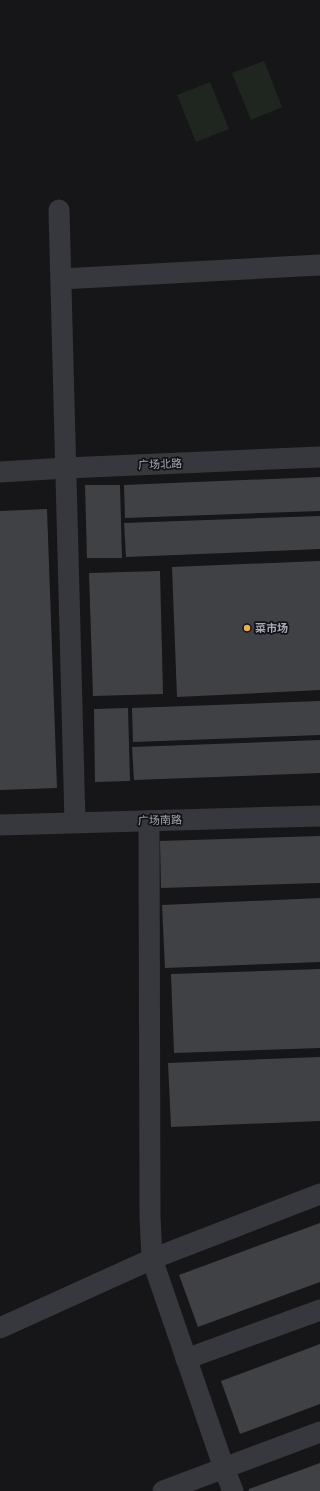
<svg xmlns="http://www.w3.org/2000/svg" width="320" height="1491" viewBox="0 0 320 1491" font-family="'Fira Sans','Noto Sans SC',sans-serif">
  <style>
    .green { fill: #1e261f }
    .building { fill: #404145 }
    .lines { fill: none; stroke-linecap: round; stroke-linejoin: round }
    .minor { stroke: #37383d; stroke-width: 21 }
    .poi-dot { fill: #f2b134; stroke: #111113; stroke-width: 1.5 }
    .labels { text-anchor: middle; stroke-width: 3.5; stroke-linejoin: round; paint-order: stroke }
    .street-label { font-size: 11px; fill: #a8adb8; stroke: #111113 }
    .poi-label { font-size: 11px; font-weight: bold; fill: #a8adb8; stroke: #111113; text-anchor: start }
  </style>
  <rect width="100%" height="100%" fill="#161618"/>
  <g class="green">
    <polygon points="264,61 282,107 251,120 232,73"/>
    <polygon points="210,82 229,129 196,142 177,95"/>
  </g>
  <g class="building">
    <polygon points="320,477 320,511 125,518 124,485"/>
    <polygon points="85,485 120,485 122,558 87,558"/>
    <polygon points="47,509 57,788 0,790 0,511"/>
    <polygon points="320,516 320,549 126,557 124,523"/>
    <polygon points="320,561 320,690 177,697 172,567"/>
    <polygon points="160,571 163,694 93,696 89,573"/>
    <polygon points="320,701 320,735 133,742 132,708"/>
    <polygon points="128,708 130,781 95,782 94,709"/>
    <polygon points="320,740 320,773 134,780 132,747"/>
    <polygon points="320,836 320,883 161,888 160,841"/>
    <polygon points="320,898 320,962 165,968 162,905"/>
    <polygon points="320,969 320,1048 174,1053 171,974"/>
    <polygon points="320,1057 320,1121 171,1127 168,1063"/>
    <polygon points="320,1223 320,1282 198,1327 179,1275"/>
    <polygon points="320,1344 320,1404 240,1434 221,1381"/>
    <polygon points="320,1463 320,1491 249,1491 249,1489"/>
  </g>
  <g class="lines">
    <g class="minor">
      <polyline points="59,210 75,822"/>
      <polyline points="61,279 320,265"/>
      <polyline points="0,472 66,468 320,457"/>
      <polyline points="149,821 150,1216 152,1259 224,1468 233,1491"/>
      <polyline points="0,825 320,816"/>
      <polyline points="0,1328 152,1259 320,1194"/>
      <polyline points="186,1359 320,1310"/>
      <polyline points="163,1491 320,1432"/>
    </g>
  </g>
  <circle class="poi-dot" cx="247" cy="628" r="4"/>
  <g class="labels">
    <g class="street-label">
      <text transform="translate(160 464) rotate(-2)" y="4">广场北路</text>
      <text transform="translate(160 820) rotate(-1)" y="4">广场南路</text>
    </g>
    <g class="poi-label">
      <text x="255" y="632">菜市场</text>
    </g>
  </g>
</svg>
